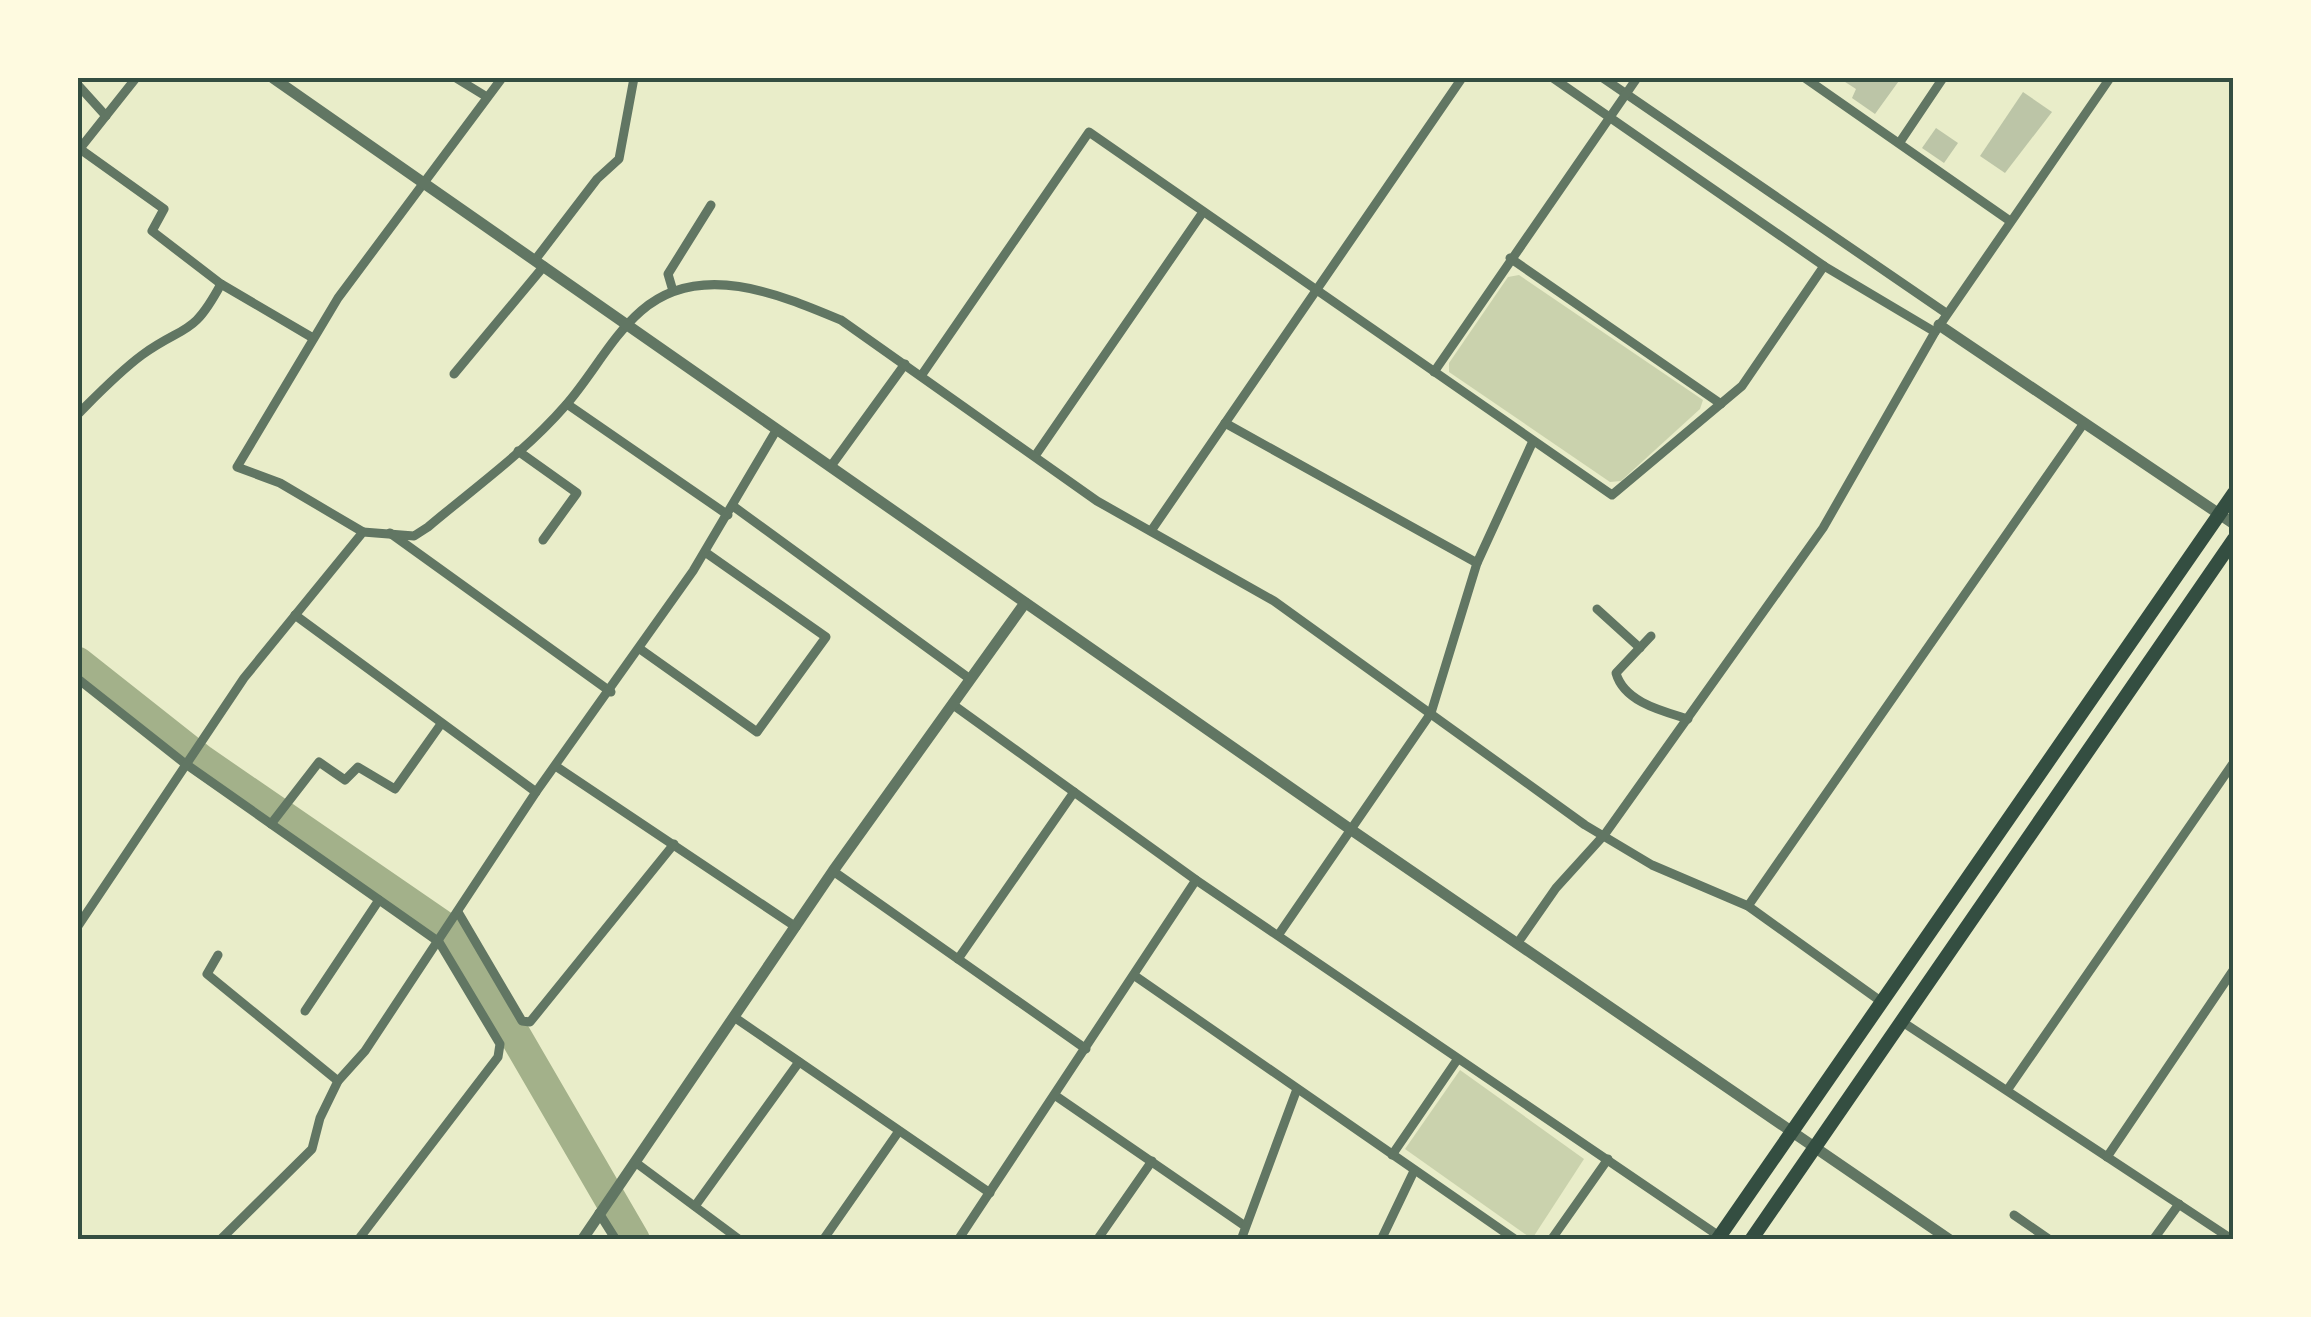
<svg xmlns="http://www.w3.org/2000/svg" width="2311" height="1317" viewBox="0 0 2311 1317" font-family="Commissioner,sans-serif">
  <style>
    .green { fill: #cad2ad }
    .lines { fill: none; stroke-linecap: round; stroke-linejoin: round }
    .river { stroke: #a3b18a; stroke-width: 32 }
    .building { fill: #bcc5a7 }
    .minor { stroke: #617663; stroke-width: 9 }
    .tertiary { stroke: #617663; stroke-width: 11 }
    .primary { stroke: #344e41; stroke-width: 14 }
    .neatline { fill: none; stroke: #344e41; stroke-width: 4 }
  </style>
  <rect width="100%" height="100%" fill="#e9edc9"/>
  <g class="green">
    <polygon points="1519,275 1703,400 1700,409 1621,481 1610,482 1449,372 1449,363 1508,277"/>
    <polygon points="1460,1070 1584,1159 1532,1239 1405,1149"/>
  </g>
  <g class="lines">
    <polyline class="river" points="78,663 202,761 458,937 634,1240"/>
  </g>
  <g class="building">
    <polygon points="1839,78 1901,78 1875,114 1852,98 1856,89"/>
    <polygon points="2023,92 2052,112 2005,173 1980,156"/>
    <polygon points="1936,128 1958,143 1944,163 1922,148"/>
  </g>
  <g class="lines">
    <g class="minor">
      <polyline points="456,78 487,97"/>
      <polyline points="1553,78 1824,266 1935,332"/>
      <polyline points="1603,78 1946,313"/>
      <polyline points="1805,78 2010,221"/>
      <polyline points="78,85 106,116"/>
      <polyline points="1900,142 1943,78"/>
      <polyline points="80,149 164,209 152,231 221,284 313,338"/>
      <polyline points="78,151 136,78"/>
      <polyline points="1510,258 1721,404"/>
      <polyline points="535,260 597,179 619,159 634,78"/>
      <polyline points="673,291 668,274 711,205"/>
      <polyline points="1434,372 1637,78"/>
      <polyline points="454,374 544,266"/>
      <polyline points="921,376 1089,132 1612,495 1742,386 1824,266"/>
      <polyline points="567,404 728,515"/>
      <path d="M78,414c20,-20 41,-42 64,-59 43,-31 50,-17 79,-71"/>
      <polyline points="1225,423 1477,563"/>
      <polyline points="518,451 577,493 543,540"/>
      <polyline points="1035,456 1203,212"/>
      <polyline points="831,466 905,364"/>
      <polyline points="733,506 970,679"/>
      <polyline points="1151,531 1462,78"/>
      <polyline points="363,532 280,483 237,467 338,298 502,78"/>
      <polyline points="390,533 611,692"/>
      <polyline points="1597,609 1640,648"/>
      <polyline points="295,615 536,792"/>
      <path d="M1651,636l-35,37c8,29 46,38 72,46"/>
      <polyline points="640,649 757,732 826,637 705,552"/>
      <polyline points="78,679 183,762 439,942 500,1044 498,1057 358,1240"/>
      <polyline points="952,704 1196,880 1719,1236"/>
      <polyline points="557,767 796,927"/>
      <polyline points="271,824 319,762 345,780 358,767 395,789 441,724"/>
      <polyline points="833,871 1086,1049"/>
      <polyline points="1748,906 2084,423"/>
      <polyline points="458,912 522,1021 530,1022 674,844"/>
      <path d="M78,926l166,-248 119,-146 51,4 14,-9c46,-39 97,-75 137,-121 26,-29 46,-69 76,-95 58,-51 138,-17 200,9l256,181 177,100 311,224 67,40 96,41 131,94"/>
      <polyline points="1279,934 1431,713 1477,563 1533,441"/>
      <polyline points="1519,941 1556,888 1605,834 1823,528 1935,332 2110,78"/>
      <polyline points="218,955 207,974 338,1081"/>
      <polyline points="958,959 1074,792"/>
      <polyline points="1135,976 1516,1240"/>
      <polyline points="305,1011 379,900"/>
      <polyline points="734,1017 990,1193"/>
      <polyline points="1901,1021 2233,1240"/>
      <polyline points="2008,1089 2234,762"/>
      <polyline points="1056,1096 1245,1226"/>
      <polyline points="1392,1155 1457,1060"/>
      <polyline points="2107,1157 2234,969"/>
      <polyline points="635,1162 740,1240"/>
      <polyline points="695,1206 799,1062"/>
      <polyline points="599,1213 616,1240"/>
      <polyline points="2014,1215 2050,1240"/>
      <polyline points="220,1240 312,1149 320,1118 338,1081 365,1051 536,792 693,571 777,429"/>
      <polyline points="823,1240 899,1131"/>
      <polyline points="958,1240 1196,880"/>
      <polyline points="1097,1240 1152,1161"/>
      <polyline points="1241,1240 1297,1089"/>
      <polyline points="1381,1240 1414,1171"/>
      <polyline points="1551,1240 1608,1159"/>
      <polyline points="2153,1240 2179,1204"/>
    </g>
    <g class="tertiary">
      <polyline points="273,78 1350,829 1950,1240"/>
      <polyline points="1939,325 2234,524"/>
      <polyline points="582,1240 833,871 1025,603"/>
    </g>
    <g class="primary">
      <polyline points="1717,1240 2234,493"/>
      <polyline points="1751,1240 2234,539"/>
    </g>
  </g>
  <rect width="2311" height="1317" fill="none" stroke="#fefae0" stroke-width="160"/>
  <rect x="80" y="80" width="2151" height="1157" class="neatline"/>
</svg>
